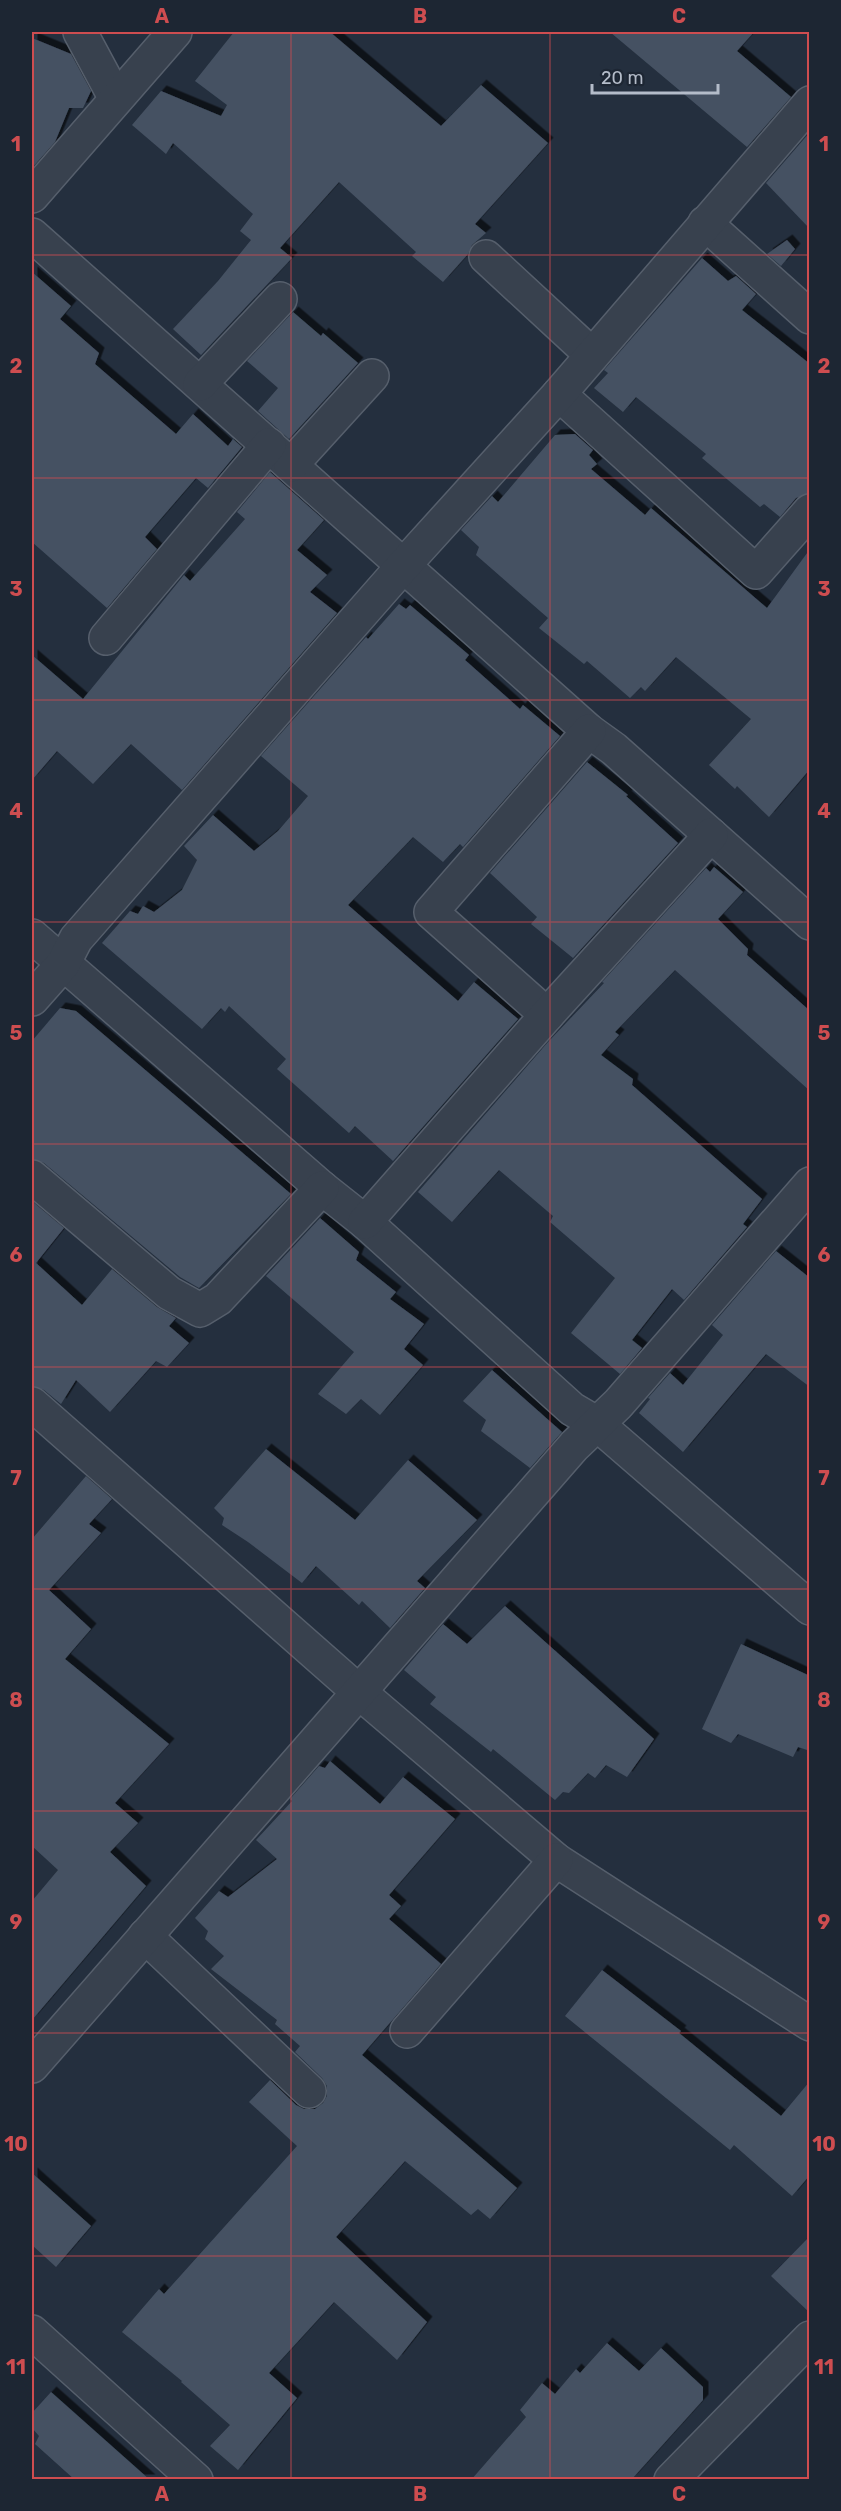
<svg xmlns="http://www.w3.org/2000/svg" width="841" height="2511" viewBox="0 0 841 2511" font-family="Rubik,sans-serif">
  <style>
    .building { fill: #455162; filter: url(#shadow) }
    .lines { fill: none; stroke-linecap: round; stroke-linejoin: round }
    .minor-casing { stroke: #565f6c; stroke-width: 36 }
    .minor { stroke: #38414e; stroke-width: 33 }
    .grid { fill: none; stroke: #ce4d50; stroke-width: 1.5; stroke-opacity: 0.55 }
    .neatline { fill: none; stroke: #ce4d50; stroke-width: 2 }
    .grid-label { font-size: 20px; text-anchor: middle; font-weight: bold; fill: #ce4d50 }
  </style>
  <defs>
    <filter id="shadow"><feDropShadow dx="5.5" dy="-5.5" stdDeviation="0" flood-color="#0009"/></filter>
  </defs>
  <rect width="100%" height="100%" fill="#242f3e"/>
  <g class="building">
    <polygon points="234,32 330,32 441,126 481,85 548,143 475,224 486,233 472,245 468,254 443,282 412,256 416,252 339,182 280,248 292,258 201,355 173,329 218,281 251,240 240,231 253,214 173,143 166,154 132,125 161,91 221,116 227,105 195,81"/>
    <polygon points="610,32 754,32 737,51 791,97 747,147"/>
    <polygon points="32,38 71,54 91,91 83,108 69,108 55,142 32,168"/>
    <polygon points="810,132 810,229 766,183"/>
    <polygon points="787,240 795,249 781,266 767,254"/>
    <polygon points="702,258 728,281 736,276 756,294 742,310 810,364 810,493 796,498 780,517 764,504 760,507 702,458 706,454 636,397 623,412 594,388 608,373 604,370"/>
    <polygon points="32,272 71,306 60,319 99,353 95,364 176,434 193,414 228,446 233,439 242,447 208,488 196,478 145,537 157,549 107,608 32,542"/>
    <polygon points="293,312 321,336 323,333 358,363 289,439 258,411 278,388 247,361"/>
    <polygon points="575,434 593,450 589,455 597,464 591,469 645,515 651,508 767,608 810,549 810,769 769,817 737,786 735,789 709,765 751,719 676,657 645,691 641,687 630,698 587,661 584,664 539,628 548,618 476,555 479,547 461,530 492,496 498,502 555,435"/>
    <polygon points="270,472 324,520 297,550 327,575 310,592 337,613 182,790 131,744 93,784 57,751 32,780 32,655 83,699 184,575 190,581 245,519 237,512"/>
    <polygon points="399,604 406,609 410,605 469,655 465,660 520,709 523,705 560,736 463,847 460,844 443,862 413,837 348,905 458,1001 474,982 518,1019 393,1161 355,1126 349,1133 277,1069 286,1059 229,1006 225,1012 221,1008 202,1029 102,943 130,911 138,914 143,906 154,912 182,890 197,860 184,846 213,815 254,851 278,831 308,796 261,756 366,637 368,639"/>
    <polygon points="587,762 628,795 626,796 678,843 573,958 531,924 537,917 490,873"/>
    <polygon points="714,867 743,892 718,919 748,949 747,955 810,1011 810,1091 675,970 615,1032 619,1035 601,1055 633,1079 632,1085 762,1199 743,1224 747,1227 684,1300 672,1289 632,1340 642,1348 620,1374 571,1333 615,1278 550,1222 553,1216 499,1170 452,1222 418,1192 548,1042 604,983 602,982 706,868 710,872"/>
    <polygon points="60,1008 76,1011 291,1194 199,1288 180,1277 44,1163 32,1159 32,1041"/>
    <polygon points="32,1201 64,1228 36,1263 82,1305 112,1269 157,1307 176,1318 169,1326 189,1343 167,1367 156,1361 110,1412 76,1380 61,1404 44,1390 32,1386"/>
    <polygon points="320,1218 359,1252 356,1260 396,1292 390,1299 424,1324 404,1349 423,1365 380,1415 361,1399 346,1414 318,1394 354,1352 266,1276"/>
    <polygon points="776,1251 810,1278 810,1387 766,1354 683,1452 639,1413 650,1399 648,1398 670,1373 683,1385 723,1335 712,1325"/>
    <polygon points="492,1370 562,1432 530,1468 481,1431 486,1420 463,1401"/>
    <polygon points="266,1449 355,1520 408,1460 477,1520 417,1581 425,1588 390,1628 362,1601 359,1605 316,1566 302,1583 248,1542 222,1525 224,1518 214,1508"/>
    <polygon points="86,1476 112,1499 89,1524 101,1533 49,1590 91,1629 65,1659 169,1744 115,1803 138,1823 110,1852 146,1886 32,2020 32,1901 58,1870 32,1846 32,1539"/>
    <polygon points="505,1606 654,1739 627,1777 606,1765 595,1778 588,1773 569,1793 563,1792 555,1800 493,1749 491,1752 430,1704 436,1697 404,1670 443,1624 467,1644"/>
    <polygon points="741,1644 810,1676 810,1751 798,1747 793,1757 738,1734 731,1743 702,1729"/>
    <polygon points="330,1761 380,1804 403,1777 455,1819 389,1895 401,1906 389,1919 441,1964 362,2055 517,2188 490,2219 478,2209 471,2215 405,2161 336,2237 427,2322 397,2360 334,2302 269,2373 297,2398 238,2470 210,2446 230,2425 181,2382 182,2381 122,2332 159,2289 164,2294 297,2146 249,2102 270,2080 296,2105 304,2109 315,2109 323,2103 327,2096 327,2086 322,2078 295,2052 300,2046 275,2024 277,2020 211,1969 224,1956 205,1939 208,1931 195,1918 219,1891 228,1897 277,1859 256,1840 292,1801 290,1799 319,1766 325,1768"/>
    <polygon points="602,1970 681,2031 679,2033 781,2116 810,2081 810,2175 792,2196 734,2145 730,2150 565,2016"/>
    <polygon points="32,2173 91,2226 56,2267 32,2245"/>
    <polygon points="810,2236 810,2313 771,2276"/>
    <polygon points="607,2343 639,2371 661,2348 703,2387 703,2400 631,2480 471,2480 526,2417 520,2410 542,2383 555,2394 576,2369 580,2373"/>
    <polygon points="51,2392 150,2480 75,2480 35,2444 39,2436 32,2428 32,2413"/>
  </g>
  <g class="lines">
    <defs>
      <g id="minor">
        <polyline points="80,32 116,99"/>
        <polyline points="32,196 175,32"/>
        <polyline points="705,223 810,317"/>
        <polyline points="32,235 589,731 614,749 810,923"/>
        <polyline points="486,257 592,355"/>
        <polyline points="200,384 280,299"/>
        <polyline points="559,394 756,572 810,511"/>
        <polyline points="291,465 372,376"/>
        <polyline points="106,638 269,445"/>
        <polyline points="32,936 322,1188 365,1222 572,1409 596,1423 810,1608"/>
        <polyline points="32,999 63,964 76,939 404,565 559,394 810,103"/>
        <polyline points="547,1015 431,912 589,731"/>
        <polyline points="32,1177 169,1293 200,1310 218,1299 322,1188"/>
        <polyline points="365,1222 547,1015 711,835"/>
        <polyline points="32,1404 359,1692 556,1860 810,2024"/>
        <polyline points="145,1936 309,2091"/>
        <polyline points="407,2031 556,1860"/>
        <polyline points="32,2066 574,1446 618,1404 810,1184"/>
        <polyline points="32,2332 196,2480"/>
        <polyline points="671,2480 810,2338"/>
      </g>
    </defs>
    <use href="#minor" class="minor-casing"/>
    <use href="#minor" class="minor"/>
  </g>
  <path class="grid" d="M291,32v2448M550,32v2448M32,255h778M32,478h778M32,700h778M32,922h778M32,1144h778M32,1367h778M32,1589h778M32,1811h778M32,2033h778M32,2256h778"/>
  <rect width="841" height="2511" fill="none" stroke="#1d2633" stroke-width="66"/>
  <path d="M592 84v9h126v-9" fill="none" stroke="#b4bcc9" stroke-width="3"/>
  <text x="601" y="84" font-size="18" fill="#b4bcc9" stroke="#1d2633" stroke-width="4.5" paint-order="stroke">20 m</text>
  <rect x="33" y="33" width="775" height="2445" class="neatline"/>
  <g class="grid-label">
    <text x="162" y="23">A</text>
    <text x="420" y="23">B</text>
    <text x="679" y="23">C</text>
    <text x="16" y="151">1</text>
    <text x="824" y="151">1</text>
    <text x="16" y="373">2</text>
    <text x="824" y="373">2</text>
    <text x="16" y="596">3</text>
    <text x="824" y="596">3</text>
    <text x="16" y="818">4</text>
    <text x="824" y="818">4</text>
    <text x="16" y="1040">5</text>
    <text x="824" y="1040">5</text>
    <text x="16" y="1262">6</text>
    <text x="824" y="1262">6</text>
    <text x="16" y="1485">7</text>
    <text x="824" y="1485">7</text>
    <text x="16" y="1707">8</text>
    <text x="824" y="1707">8</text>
    <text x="16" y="1929">9</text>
    <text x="824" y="1929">9</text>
    <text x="16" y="2151">10</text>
    <text x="824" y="2151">10</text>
    <text x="16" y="2374">11</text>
    <text x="824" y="2374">11</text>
    <text x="162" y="2501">A</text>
    <text x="420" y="2501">B</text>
    <text x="679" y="2501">C</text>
  </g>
</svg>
